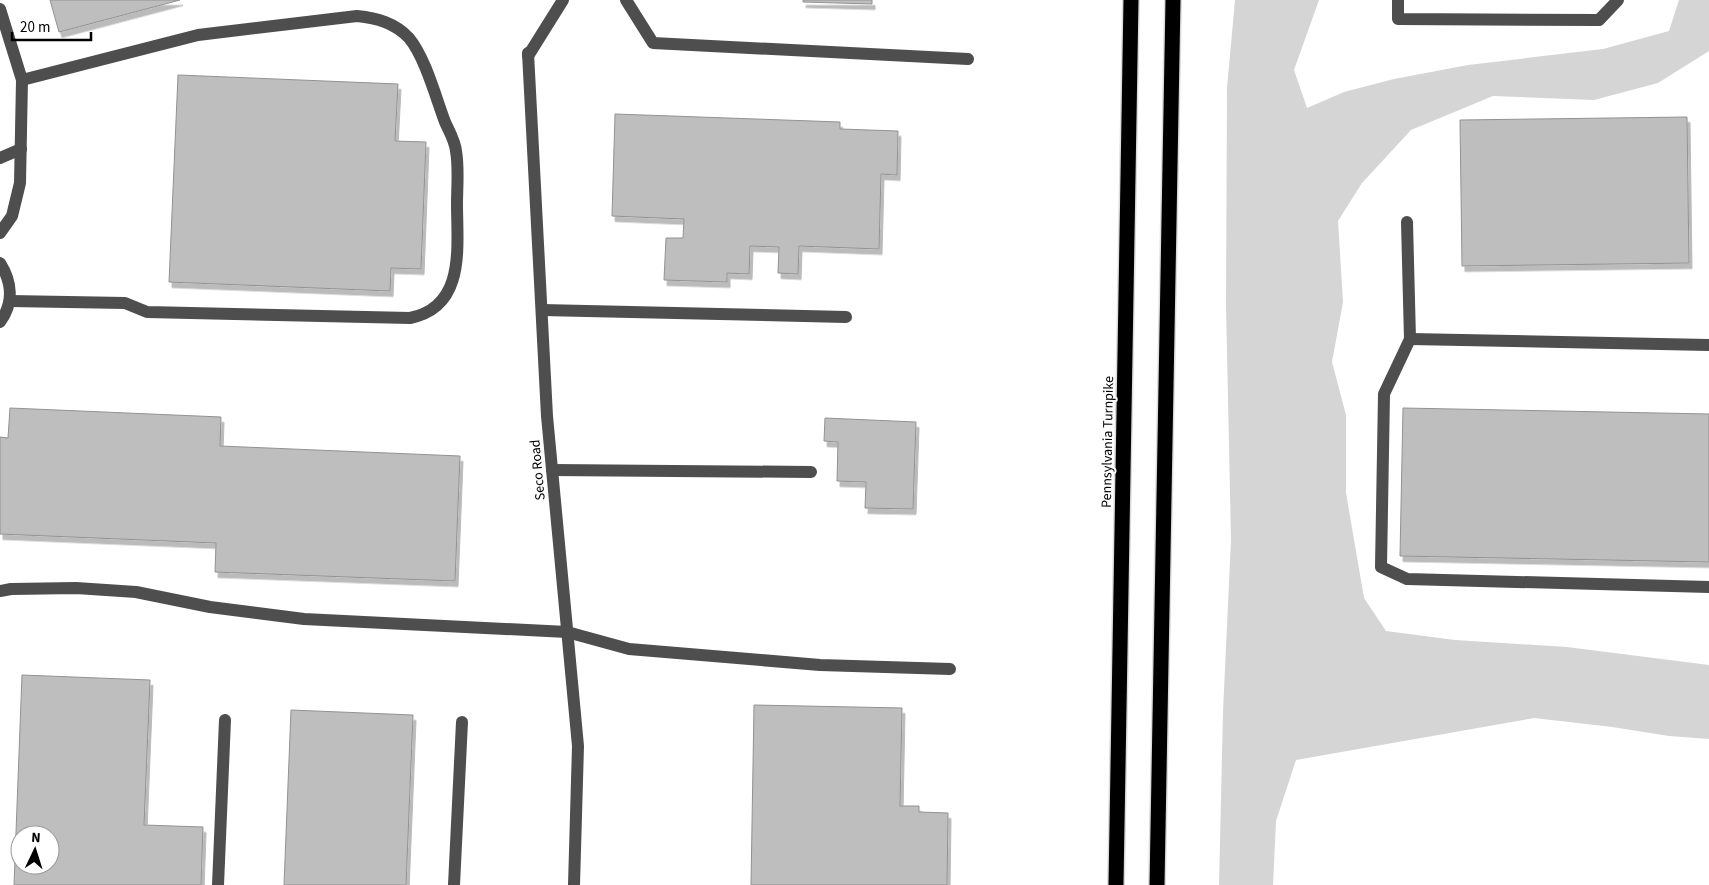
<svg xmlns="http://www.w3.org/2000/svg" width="1709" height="885" viewBox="0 0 1709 885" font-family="'Source Sans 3',sans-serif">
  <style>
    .green { fill: #d5d5d5 }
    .building { fill: #bebebe; stroke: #929292; fill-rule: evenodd; filter: url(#shadow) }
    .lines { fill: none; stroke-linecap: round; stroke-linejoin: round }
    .highway-casing { stroke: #dbdbdb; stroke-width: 18 }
    .minor { stroke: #4e4e4e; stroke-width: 12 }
    .highway { stroke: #000; stroke-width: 15 }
    .labels { text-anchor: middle; stroke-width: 4; stroke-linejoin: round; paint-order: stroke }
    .street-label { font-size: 14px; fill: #000; stroke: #fff }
  </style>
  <defs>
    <filter id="shadow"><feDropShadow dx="3" dy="5.5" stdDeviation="0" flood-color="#0004"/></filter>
  </defs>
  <rect width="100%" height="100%" fill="#fff"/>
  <polygon class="green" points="1235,0 1319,0 1294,70 1307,108 1344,92 1394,79 1468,65 1603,49 1669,31 1679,0 1709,0 1709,51 1658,83 1594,100 1493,96 1411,130 1362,183 1338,221 1343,302 1332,362 1346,415 1346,493 1364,598 1386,631 1455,640 1567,647 1709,665 1709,739 1669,736 1612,727 1534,718 1296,760 1276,821 1273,885 1219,885 1223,712 1231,540 1226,305 1227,88"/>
  <g class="building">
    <polygon points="50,0 180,0 59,32"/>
    <polygon points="803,0 872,0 872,4 803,2"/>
    <polygon points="178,75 398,84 395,141 426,142 421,269 391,268 390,291 169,282"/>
    <polygon points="615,114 840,122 840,129 898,131 897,175 881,174 879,249 799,246 798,274 778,273 779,247 750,246 749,274 727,273 727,282 664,280 666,238 683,238 684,219 612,216"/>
    <polygon points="1687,117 1689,263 1462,266 1460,120"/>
    <polygon points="10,408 221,417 220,446 460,456 455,581 215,572 216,543 0,534 0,437 8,438"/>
    <polygon points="1403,408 1709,414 1709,562 1400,556"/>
    <polygon points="825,418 916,422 913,509 865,508 866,482 837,481 838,442 824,441"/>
    <path d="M22,675l128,5 -6,145 59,2 -2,58h-187zM20,835h30v30h-30z"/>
    <polygon points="754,705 902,708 900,806 919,806 919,812 948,813 947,885 751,885"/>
    <polygon points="291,710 413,715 406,885 284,885"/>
  </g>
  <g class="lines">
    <defs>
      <g id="highway">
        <polyline points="1116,885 1131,0"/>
        <polyline points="1157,885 1173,0"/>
      </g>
    </defs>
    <use href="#highway" class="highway-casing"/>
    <g class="minor">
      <polyline points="626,0 653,43 968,59"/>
      <polyline points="1398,0 1398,19 1599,20 1618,0"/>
      <polyline points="0,9 22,80 20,183 12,216 0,233"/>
      <polyline points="528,53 547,416 578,746 574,885"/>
      <polyline points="528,56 563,0"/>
      <polyline points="0,158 21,149"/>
      <polyline points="1407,222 1410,339 1384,394 1381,567 1407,579 1709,587"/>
      <path d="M0,263c12,19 14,40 0,59"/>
      <path d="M10,301l115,2 22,9 263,6c56,-11 47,-71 47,-114 0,-17 2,-36 -1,-53 -1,-10 -7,-20 -11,-29 -9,-24 -20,-65 -36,-84 -14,-15 -32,-20 -52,-22l-159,19 -176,45"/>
      <polyline points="542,310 846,317"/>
      <polyline points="1410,339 1709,345"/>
      <polyline points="552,470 811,472"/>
      <polyline points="0,591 11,589 76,588 136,592 210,607 304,619 567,632 629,649 820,665 950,669"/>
      <polyline points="218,885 225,720"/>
      <polyline points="454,885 462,722"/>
    </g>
    <use href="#highway" class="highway"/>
  </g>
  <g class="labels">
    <g class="street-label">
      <text transform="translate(1107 442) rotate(-89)" y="5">Pennsylvania Turnpike</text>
      <text transform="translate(537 470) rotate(-95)" y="5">Seco Road</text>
    </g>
  </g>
  <g transform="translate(35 850) rotate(4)"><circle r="24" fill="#ffffff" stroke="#999999"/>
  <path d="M0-4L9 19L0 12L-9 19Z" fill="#000000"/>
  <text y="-8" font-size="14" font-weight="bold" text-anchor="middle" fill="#000000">N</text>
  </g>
  <path d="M12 32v8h79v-8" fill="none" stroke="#000000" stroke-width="2.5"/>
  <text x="20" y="32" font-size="15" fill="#000000" stroke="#ffffff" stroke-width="4" paint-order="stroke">20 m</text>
</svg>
